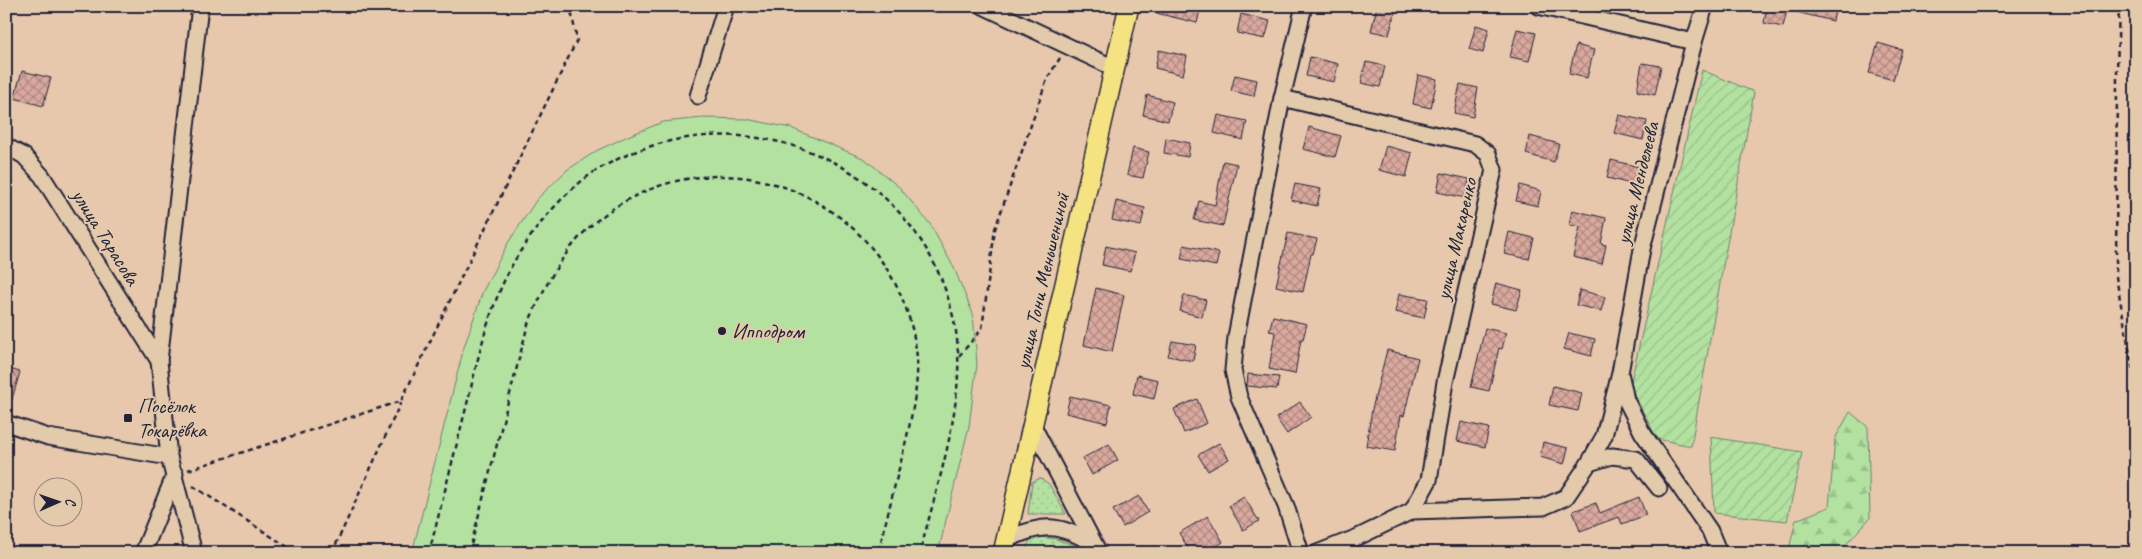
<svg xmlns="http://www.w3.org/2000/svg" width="2142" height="559" viewBox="0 0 2142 559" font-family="Caveat,sans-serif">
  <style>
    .grass { fill: url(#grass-dots); stroke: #6a826e }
    .forest { fill: url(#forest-firs); stroke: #6a826e }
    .garden { fill: url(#garden-furrows); stroke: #6a826e }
    .pitch { fill: #b2e1a0; stroke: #6a826e }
    .water { fill: #8ecdef; stroke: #6389a7 }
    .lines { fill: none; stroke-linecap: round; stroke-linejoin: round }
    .shore { stroke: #4d6683; stroke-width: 1 }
    .building { fill: url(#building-cross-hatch); stroke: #22223b }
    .minor-casing { stroke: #22223b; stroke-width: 19 }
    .major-casing { stroke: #22223b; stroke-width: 22 }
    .path { stroke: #22223b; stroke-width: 2.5; stroke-dasharray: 5 4; stroke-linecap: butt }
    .minor { stroke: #e3caab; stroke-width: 15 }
    .major { stroke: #f5e382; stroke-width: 19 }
    .poi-dot { fill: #22223b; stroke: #e3caab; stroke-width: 2 }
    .labels { text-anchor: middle; stroke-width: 4; stroke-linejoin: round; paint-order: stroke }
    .street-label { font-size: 21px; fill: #22223b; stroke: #e3caab }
    .poi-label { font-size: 21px; fill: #22223b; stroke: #e3caab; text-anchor: start }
  </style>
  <defs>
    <pattern id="grass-dots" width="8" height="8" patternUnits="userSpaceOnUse" patternTransform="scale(1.25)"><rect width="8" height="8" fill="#b2e1a0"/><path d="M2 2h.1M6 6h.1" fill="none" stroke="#99c18b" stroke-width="1.8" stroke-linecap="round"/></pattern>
    <pattern id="forest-firs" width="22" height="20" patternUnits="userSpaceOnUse" patternTransform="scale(1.25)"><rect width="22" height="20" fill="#b2e1a0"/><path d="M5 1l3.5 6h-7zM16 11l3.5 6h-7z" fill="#99c18b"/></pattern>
    <pattern id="garden-furrows" width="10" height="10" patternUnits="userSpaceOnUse" patternTransform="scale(1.25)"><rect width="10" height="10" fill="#b2e1a0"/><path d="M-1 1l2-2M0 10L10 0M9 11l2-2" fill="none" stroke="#99c18b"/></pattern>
    <pattern id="building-cross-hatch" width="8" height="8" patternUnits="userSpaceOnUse" patternTransform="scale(1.25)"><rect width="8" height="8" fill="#daa99e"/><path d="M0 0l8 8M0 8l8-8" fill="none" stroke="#b08982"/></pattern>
  </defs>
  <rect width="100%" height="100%" fill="#e7c8ac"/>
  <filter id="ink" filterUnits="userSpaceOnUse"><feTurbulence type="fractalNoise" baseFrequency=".02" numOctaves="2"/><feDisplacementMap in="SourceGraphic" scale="10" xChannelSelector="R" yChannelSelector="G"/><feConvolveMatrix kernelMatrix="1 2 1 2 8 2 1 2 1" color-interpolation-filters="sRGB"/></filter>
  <g filter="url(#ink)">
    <g class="grass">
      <polygon points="1040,478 1049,484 1066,514 1028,514 1032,482"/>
      <polygon points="1040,537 1056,539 1079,547 1082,553 1024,553 1030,540"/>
    </g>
    <polygon class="forest" points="1850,412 1868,427 1870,518 1838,553 1788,553 1796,520 1829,507 1835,439"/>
    <g class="garden">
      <polygon points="1702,70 1754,92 1691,446 1657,439 1630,386"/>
      <polygon points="1711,437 1802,452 1787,521 1714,513"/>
    </g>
    <polygon class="pitch" points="703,118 746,119 791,128 865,159 899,187 930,224 954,268 973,314 977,364 969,426 938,553 412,553 464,347 483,291 508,243 537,199 567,170 598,150 628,136 663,122"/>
    <polygon class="water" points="2136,84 2136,273 2128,141"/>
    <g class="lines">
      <polyline class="shore" points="2136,123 2134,141 2136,182"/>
    </g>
    <g class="building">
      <polygon points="1149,6 1201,6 1197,23 1148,11"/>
      <polygon points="1377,6 1397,6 1389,35 1371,31"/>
      <polygon points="1767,6 1788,6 1783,27 1764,23"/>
      <polygon points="1793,6 1836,6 1833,21 1792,11"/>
      <polygon points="1241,14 1270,21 1265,39 1237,33"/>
      <polygon points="1476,25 1489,29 1483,53 1469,49"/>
      <polygon points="1517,29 1536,33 1529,61 1510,57"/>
      <polygon points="1878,43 1902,50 1893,80 1869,73"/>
      <polygon points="1576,45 1594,50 1587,78 1569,74"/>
      <polygon points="1159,50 1187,56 1183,75 1155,68"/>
      <polygon points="1310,57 1338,64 1334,82 1306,76"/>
      <polygon points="1366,62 1385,66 1380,87 1361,83"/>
      <polygon points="1642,63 1661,66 1655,95 1637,91"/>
      <polygon points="22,71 51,78 43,106 14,98"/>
      <polygon points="1235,75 1257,80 1254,96 1231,91"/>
      <polygon points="1418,75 1437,79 1431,108 1413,104"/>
      <polygon points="1460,84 1478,88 1473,117 1454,113"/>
      <polygon points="1147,95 1173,102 1168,121 1143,115"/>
      <polygon points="1218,115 1247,121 1243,140 1214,133"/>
      <polygon points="1619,115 1647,121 1643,140 1614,133"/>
      <polygon points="1309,127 1341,136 1335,157 1303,149"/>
      <polygon points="1530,136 1559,144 1554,162 1526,154"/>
      <polygon points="1166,138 1190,143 1188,157 1164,153"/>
      <polygon points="1386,146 1412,153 1406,177 1379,170"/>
      <polygon points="1133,148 1149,152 1143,178 1127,175"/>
      <polygon points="1611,160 1639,167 1635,185 1607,178"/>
      <polygon points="1223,161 1237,164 1223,226 1194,220 1199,201 1215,205"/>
      <polygon points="1441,173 1469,179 1466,198 1437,192"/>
      <polygon points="1295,184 1321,189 1317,206 1291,200"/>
      <polygon points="1520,185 1541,191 1538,206 1516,201"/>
      <polygon points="1116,201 1145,208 1141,226 1112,220"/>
      <polygon points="1572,210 1606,218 1601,244 1606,245 1602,264 1573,257 1580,227 1569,225"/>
      <polygon points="1509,232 1534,238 1529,259 1504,254"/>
      <polygon points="1288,233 1317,239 1313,254 1311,254 1303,292 1276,286"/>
      <polygon points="1184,245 1219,253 1216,266 1181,259"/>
      <polygon points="1106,246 1135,253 1130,271 1102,265"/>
      <polygon points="1496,283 1522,290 1516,310 1491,304"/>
      <polygon points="1096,288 1124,295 1112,352 1084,345"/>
      <polygon points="1580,290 1605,297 1601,311 1576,305"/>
      <polygon points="1399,294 1428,299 1424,318 1395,312"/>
      <polygon points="1184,295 1206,300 1202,317 1180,311"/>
      <polygon points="1273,316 1307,324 1303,339 1301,339 1295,374 1269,369 1275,332 1269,331"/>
      <polygon points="1485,328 1506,333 1502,349 1499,348 1489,391 1471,387"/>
      <polygon points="1569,333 1595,339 1591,356 1564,349"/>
      <polygon points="1172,341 1196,345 1193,361 1168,356"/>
      <polygon points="1387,350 1418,358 1404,416 1401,415 1395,451 1366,446 1372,409"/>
      <polygon points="6,368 20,372 10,406 6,406"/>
      <polygon points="1248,374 1279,377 1277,389 1247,386"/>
      <polygon points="1137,375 1158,380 1154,399 1133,394"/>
      <polygon points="1553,386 1582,393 1578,411 1549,405"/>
      <polygon points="1070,396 1111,405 1107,423 1066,413"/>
      <polygon points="1197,399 1207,423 1184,433 1174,409"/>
      <polygon points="1300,402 1311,417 1287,434 1276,418"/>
      <polygon points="1461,422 1489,428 1485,447 1457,441"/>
      <polygon points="1543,442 1568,448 1564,464 1540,457"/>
      <polygon points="1219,443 1229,459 1208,471 1198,455"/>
      <polygon points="1109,444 1118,460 1092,475 1083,458"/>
      <polygon points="1139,496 1148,512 1123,527 1113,510"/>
      <polygon points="1244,497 1259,521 1243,530 1229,506"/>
      <polygon points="1639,497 1646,515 1622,524 1619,517 1580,531 1573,511 1596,503 1600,513"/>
      <polygon points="1208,516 1223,542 1205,553 1191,553 1179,533"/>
    </g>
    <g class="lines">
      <defs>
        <g id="minor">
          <polyline points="983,6 1114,68"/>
          <polyline points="1538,6 1694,42"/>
          <polyline points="698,96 726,6"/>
          <polyline points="1282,98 1475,144 1488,154 1494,170 1445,382 1429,480 1412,511"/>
          <polyline points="6,146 24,156 42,176 159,361"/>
          <polyline points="1621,377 1626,400 1642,432 1710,531 1719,553"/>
          <polyline points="6,423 48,437 169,457"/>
          <polyline points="1032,424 1099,553"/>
          <polyline points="1589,463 1612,456 1636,459 1659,488"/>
          <path d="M1006,540c36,-17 53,-17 88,4"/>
          <polyline points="143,553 175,474"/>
          <polyline points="194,553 169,457 159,361 200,6"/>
          <polyline points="1301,553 1286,506 1239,397 1233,370 1236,337 1282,98 1304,6"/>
          <polyline points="1317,553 1358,537 1412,511 1543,507 1566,497 1589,463 1604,436 1620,373 1642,249 1694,42 1705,6"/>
        </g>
        <polyline id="major" points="1003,553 1129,6"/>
      </defs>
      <use href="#minor" class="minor-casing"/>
      <use href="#major" class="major-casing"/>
      <g class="path">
        <polyline points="2119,6 2117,71 2116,277 2136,388"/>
        <polyline points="959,356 982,329 995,229 1047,79 1060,58"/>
        <polyline points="188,470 401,401 577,40 570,6"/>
        <polyline points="193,486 297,553"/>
        <polyline points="332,553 401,402"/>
        <path d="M429,553c13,-51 26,-102 39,-153 13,-54 25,-111 58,-157 19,-28 49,-62 80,-78 139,-75 315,-2 348,156 16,72 -17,162 -34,232"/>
        <path d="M469,553l59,-229c19,-43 40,-84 80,-112 123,-86 287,-9 308,137 5,34 -7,79 -15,112 -8,31 -15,61 -23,92"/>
      </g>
      <use href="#minor" class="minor"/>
      <use href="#major" class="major"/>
    </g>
  </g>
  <g class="poi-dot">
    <circle cx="722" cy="331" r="5"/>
    <rect x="123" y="413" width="10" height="10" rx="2.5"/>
  </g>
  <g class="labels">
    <g class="street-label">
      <text transform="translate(1637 183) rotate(-76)" y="7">улица Менделеева</text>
      <text transform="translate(106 237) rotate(58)" y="7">улица Тарасова</text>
      <text transform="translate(1456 239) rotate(-77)" y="7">улица Макаренко</text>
      <text transform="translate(1042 281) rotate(-77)" y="7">улица Тони Меньшениной</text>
    </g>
    <g class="poi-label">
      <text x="732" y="338">Ипподром</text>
      <text x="138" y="413">Посёлок<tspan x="138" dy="24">Токарёвка</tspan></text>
    </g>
  </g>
  <rect width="2142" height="559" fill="none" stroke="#e3caab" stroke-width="25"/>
  <rect x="12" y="12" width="2117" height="534" fill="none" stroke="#22223b" stroke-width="2" filter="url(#ink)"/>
  <g transform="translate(58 502) rotate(88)"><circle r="24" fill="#e3caab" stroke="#96877e"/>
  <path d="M0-4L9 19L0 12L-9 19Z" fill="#22223b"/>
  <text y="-8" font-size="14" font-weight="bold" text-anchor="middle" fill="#22223b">С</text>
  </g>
</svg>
